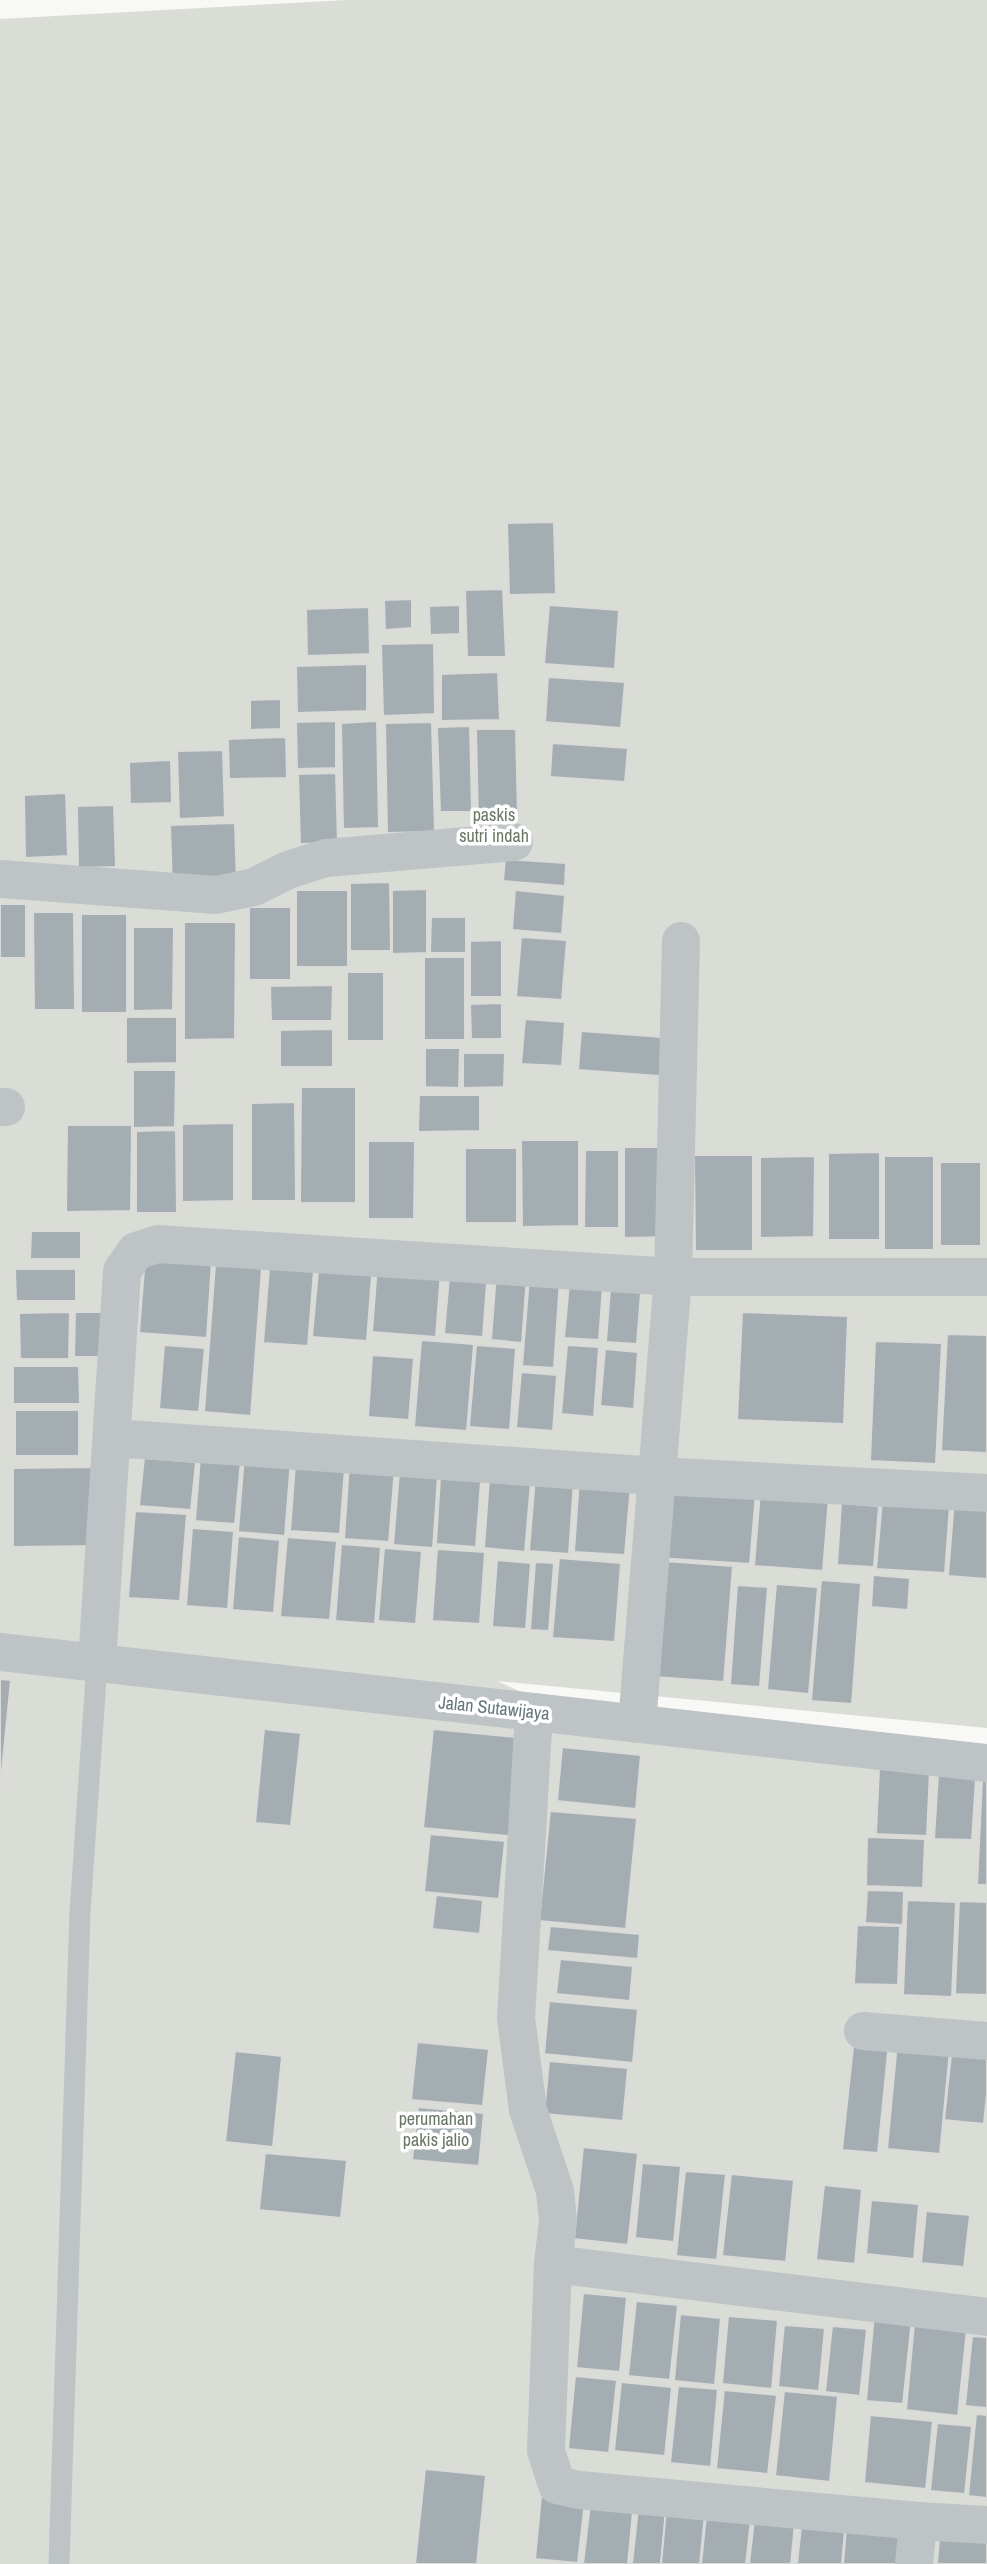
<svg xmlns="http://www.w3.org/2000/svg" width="987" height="2564" viewBox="0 0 987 2564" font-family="'Archivo Narrow',sans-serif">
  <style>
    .green { fill: #d9ddd6 }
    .building { fill: #a4adb1; stroke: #dadad9; stroke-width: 2 }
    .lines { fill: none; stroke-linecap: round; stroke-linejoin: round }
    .service { stroke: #bec3c5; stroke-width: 21 }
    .minor { stroke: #bec3c5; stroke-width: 38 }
    .labels { text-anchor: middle; stroke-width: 7; stroke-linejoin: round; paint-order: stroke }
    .park-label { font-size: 18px; fill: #6a7765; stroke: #fff }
    .street-label { font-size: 18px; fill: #66777e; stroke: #fff }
  </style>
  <rect width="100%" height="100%" fill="#f8f8f6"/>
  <polygon class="green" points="347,0 987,0 987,1728 497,1681 578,1717 987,1774 987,2564 0,2564 0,19"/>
  <g class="building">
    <polygon points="554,522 556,594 509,595 507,523"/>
    <polygon points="503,589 506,657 467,657 465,590"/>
    <polygon points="412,599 412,628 385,630 384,600"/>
    <polygon points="460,605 460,634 430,635 429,606"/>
    <polygon points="549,605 619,610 615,669 544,664"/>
    <polygon points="369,607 370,654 307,656 306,609"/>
    <polygon points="434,643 435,714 383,716 381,644"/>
    <polygon points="367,664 367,711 297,713 296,666"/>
    <polygon points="498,672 500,720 441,721 441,674"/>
    <polygon points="548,677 625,682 621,728 545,722"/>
    <polygon points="281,699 281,729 250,730 250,700"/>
    <polygon points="336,721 336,768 297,769 296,722"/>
    <polygon points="377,721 379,828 343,829 341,723"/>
    <polygon points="432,722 435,832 387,833 385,723"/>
    <polygon points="470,726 472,812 440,812 437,727"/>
    <polygon points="476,729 516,729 518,819 478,820"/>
    <polygon points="286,737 287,778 229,779 228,739"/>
    <polygon points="552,743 628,748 625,782 550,777"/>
    <polygon points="223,750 225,817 179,819 177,751"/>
    <polygon points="171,760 172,803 130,804 129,762"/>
    <polygon points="336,773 338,843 300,844 298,774"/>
    <polygon points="66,793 68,856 25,858 24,795"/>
    <polygon points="114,805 116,867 78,868 77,806"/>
    <polygon points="235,823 237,885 172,887 170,825"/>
    <polygon points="505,859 566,863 565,886 503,881"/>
    <polygon points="390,882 391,951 350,951 350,883"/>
    <polygon points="427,889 427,953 392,954 392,890"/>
    <rect x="296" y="890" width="52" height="77"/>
    <polygon points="515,890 565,895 562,934 512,930"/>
    <rect x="0" y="904" width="26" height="54"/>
    <rect x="249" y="907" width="42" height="73"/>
    <polygon points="33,912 74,912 75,1010 34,1010"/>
    <rect x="81" y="914" width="46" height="99"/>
    <polygon points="431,917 466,917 466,953 430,953"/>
    <polygon points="184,922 236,922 235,1039 184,1040"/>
    <polygon points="133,927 174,927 173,1010 133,1011"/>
    <polygon points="521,937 567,940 562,1000 516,997"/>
    <polygon points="502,940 502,997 470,997 470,941"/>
    <rect x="424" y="957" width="41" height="83"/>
    <rect x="347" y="972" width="37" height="69"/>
    <polygon points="333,985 332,1021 271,1021 270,986"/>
    <polygon points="502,1003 502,1039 471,1039 470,1004"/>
    <polygon points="126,1017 177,1017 177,1063 126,1064"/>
    <polygon points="525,1019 565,1022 562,1066 521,1064"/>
    <polygon points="333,1029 333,1067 280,1067 280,1030"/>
    <polygon points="581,1031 676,1038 673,1077 578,1070"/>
    <polygon points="425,1048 460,1048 459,1088 425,1087"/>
    <polygon points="463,1053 505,1053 504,1087 463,1088"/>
    <polygon points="133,1070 176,1070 175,1127 133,1128"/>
    <polygon points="301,1087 356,1087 356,1203 300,1203"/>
    <polygon points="419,1095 480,1095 480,1131 418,1132"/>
    <polygon points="295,1102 296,1201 251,1201 251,1103"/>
    <polygon points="234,1123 234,1201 182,1202 182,1124"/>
    <polygon points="67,1125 132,1125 131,1211 66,1212"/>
    <polygon points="176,1130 177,1213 136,1213 136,1131"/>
    <polygon points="521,1140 579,1140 579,1226 522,1227"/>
    <polygon points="368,1141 415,1141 414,1219 368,1219"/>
    <polygon points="624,1147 672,1147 672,1237 624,1238"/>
    <rect x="465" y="1148" width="52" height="75"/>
    <polygon points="585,1150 619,1150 619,1228 584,1228"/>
    <polygon points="880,1152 880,1240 828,1240 828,1153"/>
    <polygon points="694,1155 753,1155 753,1251 695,1251"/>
    <polygon points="815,1156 814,1237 760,1238 760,1157"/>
    <rect x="884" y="1156" width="50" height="94"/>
    <rect x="940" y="1162" width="41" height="84"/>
    <polygon points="31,1231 81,1231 81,1259 30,1259"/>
    <polygon points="145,1257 212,1261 207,1338 139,1333"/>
    <polygon points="215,1265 262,1268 251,1416 204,1412"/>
    <polygon points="377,1266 441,1272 436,1337 372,1332"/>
    <polygon points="450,1266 488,1269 483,1337 444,1334"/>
    <polygon points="269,1268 314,1271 308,1346 263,1343"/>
    <polygon points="15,1269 76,1269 76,1301 16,1301"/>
    <polygon points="318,1271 372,1275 367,1341 312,1337"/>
    <polygon points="496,1274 527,1276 522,1343 491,1340"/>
    <polygon points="529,1278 560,1280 554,1368 522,1366"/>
    <polygon points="569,1284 603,1286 599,1340 564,1338"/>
    <polygon points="610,1289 641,1292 637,1344 606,1342"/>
    <polygon points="70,1312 69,1359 20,1359 19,1313"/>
    <polygon points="75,1312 104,1312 105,1357 74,1357"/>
    <polygon points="742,1312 848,1316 844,1424 737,1420"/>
    <polygon points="947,1334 987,1335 987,1453 941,1451"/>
    <polygon points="421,1340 474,1344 467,1431 414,1427"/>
    <polygon points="875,1341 942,1343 936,1464 870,1461"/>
    <polygon points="164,1345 205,1348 199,1412 159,1409"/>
    <polygon points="476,1345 516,1348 510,1430 469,1427"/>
    <polygon points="567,1345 599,1347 594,1417 561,1414"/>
    <polygon points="605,1349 638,1352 634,1409 600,1406"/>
    <polygon points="372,1355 414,1358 409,1420 368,1417"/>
    <polygon points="13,1366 79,1366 80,1404 13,1404"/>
    <polygon points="521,1372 557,1375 553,1431 516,1428"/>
    <rect x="15" y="1410" width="64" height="46"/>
    <polygon points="244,1456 291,1459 285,1536 238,1532"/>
    <polygon points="144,1458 196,1462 191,1510 139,1506"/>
    <polygon points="200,1458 241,1461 235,1524 195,1521"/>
    <polygon points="295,1465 345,1468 340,1534 290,1531"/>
    <polygon points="349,1465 395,1468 389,1542 344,1539"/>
    <polygon points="96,1467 95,1546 13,1547 13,1468"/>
    <polygon points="399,1473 438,1475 433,1548 393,1545"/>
    <polygon points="440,1478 481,1481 476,1547 436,1544"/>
    <polygon points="535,1478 574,1481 569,1554 529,1551"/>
    <polygon points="489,1479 531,1482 525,1552 484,1548"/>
    <polygon points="579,1480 631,1484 625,1555 574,1552"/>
    <polygon points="663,1486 756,1493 750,1564 658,1558"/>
    <polygon points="760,1493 829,1497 823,1571 754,1566"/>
    <polygon points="954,1500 987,1502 987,1579 948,1576"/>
    <polygon points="882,1501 950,1505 945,1573 876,1569"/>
    <polygon points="841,1503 879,1506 874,1567 837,1565"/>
    <polygon points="135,1511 187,1514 180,1601 128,1598"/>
    <polygon points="192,1528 234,1531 228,1609 186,1606"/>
    <polygon points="238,1536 280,1540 274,1613 232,1610"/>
    <polygon points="287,1537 337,1541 330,1620 280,1617"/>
    <polygon points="341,1544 381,1547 375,1624 335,1621"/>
    <polygon points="384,1548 422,1551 416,1624 378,1621"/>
    <polygon points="437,1549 485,1552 480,1624 432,1621"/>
    <polygon points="559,1558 621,1563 615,1642 552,1638"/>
    <polygon points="497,1560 531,1563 526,1629 492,1627"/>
    <polygon points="664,1561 733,1566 724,1682 655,1677"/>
    <polygon points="535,1562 554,1563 549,1631 530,1630"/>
    <polygon points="873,1575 910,1578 908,1610 871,1607"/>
    <polygon points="821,1580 861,1583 852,1704 811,1701"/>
    <polygon points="776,1584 818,1587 809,1694 767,1690"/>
    <polygon points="737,1585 768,1587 760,1687 730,1685"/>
    <polygon points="0,1679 11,1680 0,1791"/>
    <polygon points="264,1729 301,1733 291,1826 255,1823"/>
    <polygon points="433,1729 527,1738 517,1837 423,1828"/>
    <polygon points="562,1747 641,1755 636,1809 557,1801"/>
    <polygon points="879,1768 930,1770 927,1836 876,1834"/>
    <polygon points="938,1775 976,1777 972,1840 934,1839"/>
    <polygon points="982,1781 987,1781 987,1885 977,1885"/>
    <polygon points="550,1811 637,1818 626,1929 539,1921"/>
    <polygon points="430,1834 505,1841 499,1899 424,1892"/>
    <polygon points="867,1837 925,1839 923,1888 866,1886"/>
    <polygon points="867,1890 904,1891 903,1925 865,1923"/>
    <polygon points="436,1895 483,1900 480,1934 432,1929"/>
    <polygon points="907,1900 956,1902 952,1997 903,1995"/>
    <polygon points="959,1901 987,1902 987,1995 955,1994"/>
    <polygon points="857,1925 900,1926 898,1985 854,1984"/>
    <polygon points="550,1926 640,1934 638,1959 547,1951"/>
    <polygon points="560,1959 633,1966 630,2001 556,1994"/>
    <polygon points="549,2001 638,2009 633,2063 544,2054"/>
    <polygon points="854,2038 889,2042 878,2153 842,2150"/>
    <polygon points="417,2042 489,2049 483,2106 411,2100"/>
    <polygon points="897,2044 950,2049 940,2154 887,2149"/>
    <polygon points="952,2046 987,2049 987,2093 984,2124 944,2120"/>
    <polygon points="235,2051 282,2056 273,2147 225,2142"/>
    <polygon points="549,2061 628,2068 623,2121 544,2114"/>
    <polygon points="418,2107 484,2113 479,2166 412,2160"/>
    <polygon points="583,2147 638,2153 628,2245 574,2239"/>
    <polygon points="265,2153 347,2160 341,2218 259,2210"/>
    <polygon points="642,2163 681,2166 674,2242 635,2238"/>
    <polygon points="685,2171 726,2174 717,2260 676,2256"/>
    <polygon points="731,2174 794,2180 786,2262 722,2256"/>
    <polygon points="824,2185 862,2189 855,2264 816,2260"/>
    <polygon points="871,2200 919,2204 914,2259 866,2254"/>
    <polygon points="926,2211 970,2215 964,2267 921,2263"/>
    <polygon points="583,2293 627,2297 620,2372 576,2368"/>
    <polygon points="636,2301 678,2305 670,2380 628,2376"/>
    <polygon points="680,2314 721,2318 715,2385 674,2381"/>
    <polygon points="874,2315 912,2319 903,2404 866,2401"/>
    <polygon points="728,2316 778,2320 772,2389 722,2384"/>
    <polygon points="914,2324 967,2329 958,2416 906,2410"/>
    <polygon points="784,2325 825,2328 819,2391 778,2387"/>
    <polygon points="832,2326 867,2329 860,2396 825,2392"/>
    <polygon points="972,2336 987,2337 987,2408 965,2406"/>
    <polygon points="575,2376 617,2380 609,2453 568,2449"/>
    <polygon points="621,2382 672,2387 665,2456 614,2451"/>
    <polygon points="678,2386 718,2389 711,2467 670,2463"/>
    <polygon points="724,2390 777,2395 768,2474 716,2469"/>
    <polygon points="784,2391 838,2396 830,2482 775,2476"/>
    <polygon points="976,2414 987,2415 987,2498 968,2496"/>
    <polygon points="870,2415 933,2421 926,2489 864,2483"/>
    <polygon points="937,2423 972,2426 965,2494 930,2491"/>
    <polygon points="425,2469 486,2475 477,2564 415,2564"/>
    <polygon points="591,2496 634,2501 628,2564 583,2564"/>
    <polygon points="541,2497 585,2501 578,2563 535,2559"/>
    <polygon points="638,2508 666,2511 661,2564 632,2564"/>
    <polygon points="666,2511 705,2514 700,2564 661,2564"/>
    <polygon points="706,2516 751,2520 746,2564 701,2564"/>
    <polygon points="754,2520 795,2524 791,2564 749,2564"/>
    <polygon points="801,2526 845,2530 842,2564 797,2564"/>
    <polygon points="940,2527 987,2531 987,2564 937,2564"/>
    <polygon points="846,2529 900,2535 897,2564 843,2564"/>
  </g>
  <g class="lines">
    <polyline class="service" points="59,2564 80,1912 97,1663"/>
    <g class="minor">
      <polyline points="0,879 216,895 254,887 288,870 326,858 514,842"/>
      <polyline points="0,1107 6,1107"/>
      <polyline points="112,1438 657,1476 987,1493"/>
      <polyline points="0,1652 987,1763"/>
      <polyline points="97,1663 122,1271 136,1251 158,1244 673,1277 987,1277"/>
      <polyline points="534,1712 516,2018 528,2110 555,2191 558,2221 553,2264 546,2451 557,2485 579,2490 918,2521 914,2564"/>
      <polyline points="637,1724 673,1277 681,941"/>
      <polyline points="863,2031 987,2041"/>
      <polyline points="553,2264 987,2317"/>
      <polyline points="918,2521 987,2525"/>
    </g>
  </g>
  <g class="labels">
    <g class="park-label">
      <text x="494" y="821">paskis<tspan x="494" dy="21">sutri indah</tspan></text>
      <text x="436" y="2125">perumahan<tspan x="436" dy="21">pakis jalio</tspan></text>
    </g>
    <g class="street-label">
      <text transform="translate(494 1708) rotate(6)" y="6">Jalan Sutawijaya</text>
    </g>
  </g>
</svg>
